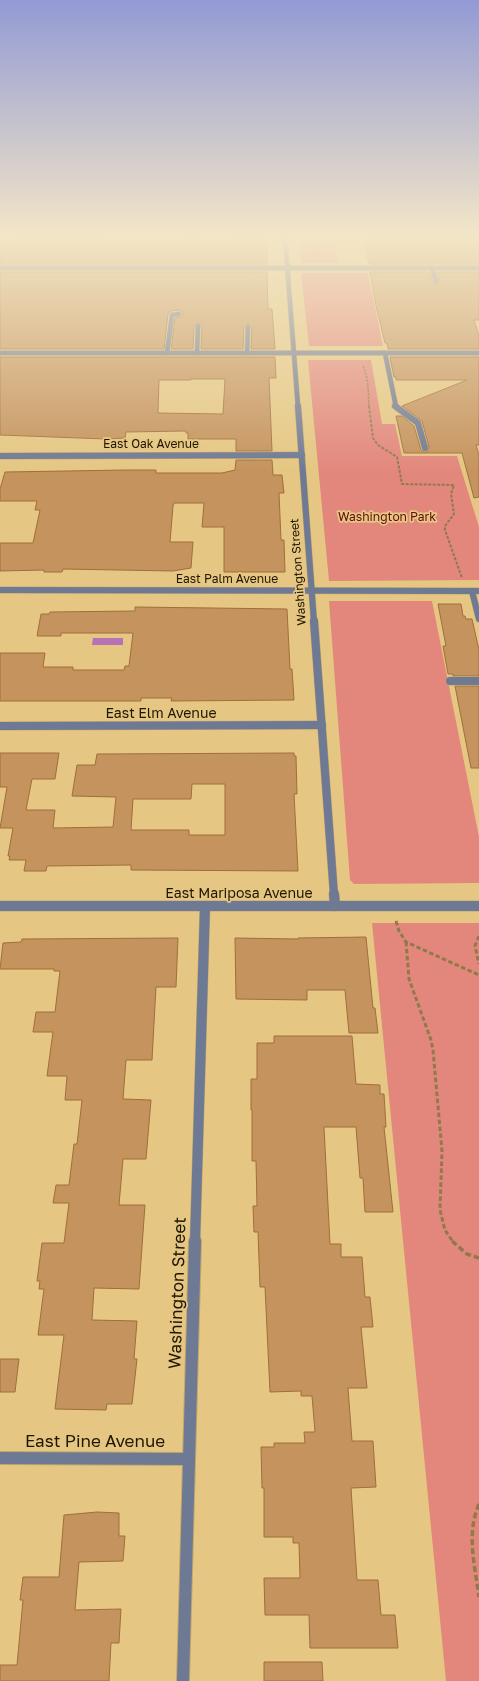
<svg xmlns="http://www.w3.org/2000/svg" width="479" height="1681" viewBox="0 0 479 1681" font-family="'Golos Text',sans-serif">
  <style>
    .green { fill: #e3877d }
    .water { fill: #b573b5 }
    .building { fill: #c5935d; stroke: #a06f3a; fill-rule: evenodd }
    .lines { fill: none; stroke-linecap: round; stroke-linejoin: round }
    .service-far2-casing { stroke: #c2a76b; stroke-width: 5.5 }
    .service-far1-casing { stroke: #c2a76b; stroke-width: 7 }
    .service-casing { stroke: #c2a76b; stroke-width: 9 }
    .minor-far4-casing { stroke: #c2a76b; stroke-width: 5.5 }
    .minor-far3-casing { stroke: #c2a76b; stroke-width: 7 }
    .minor-far2-casing { stroke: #c2a76b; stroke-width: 9 }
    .minor-far1-casing { stroke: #c2a76b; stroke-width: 11 }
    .minor-casing { stroke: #c2a76b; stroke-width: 14 }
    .tertiary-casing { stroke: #c2a76b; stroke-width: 11 }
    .path-far3 { stroke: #907a4a; stroke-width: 1.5; stroke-dasharray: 2.5 1; stroke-linecap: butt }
    .path-far2 { stroke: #907a4a; stroke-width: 2; stroke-dasharray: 3 1.5; stroke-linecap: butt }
    .path-far1 { stroke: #907a4a; stroke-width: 3; stroke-dasharray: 4.5 2.5; stroke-linecap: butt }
    .path { stroke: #907a4a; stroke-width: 3.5; stroke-dasharray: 6 3; stroke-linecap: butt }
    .service-far2 { stroke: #6e7993; stroke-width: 4.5 }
    .service-far1 { stroke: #6e7993; stroke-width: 6 }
    .service { stroke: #6e7993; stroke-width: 8 }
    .minor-far4 { stroke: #6e7993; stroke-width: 4.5 }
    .minor-far3 { stroke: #6e7993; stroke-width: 6 }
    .minor-far2 { stroke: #6e7993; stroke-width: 8 }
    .minor-far1 { stroke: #6e7993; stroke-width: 10 }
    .minor { stroke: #6e7993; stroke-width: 12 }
    .tertiary { stroke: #6e7993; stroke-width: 10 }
    .labels { text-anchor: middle; stroke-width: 3.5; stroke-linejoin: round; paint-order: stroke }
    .far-street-label { font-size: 12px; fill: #211600; stroke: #e5c783 }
    .far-park-label { font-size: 12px; fill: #630b0c; stroke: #e5c783 }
    .street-label { font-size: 14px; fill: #211600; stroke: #e5c783 }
    .near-street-label { font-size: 17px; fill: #211600; stroke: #e5c783 }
  </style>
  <rect width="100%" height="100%" fill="#e5c783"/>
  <g class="green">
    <polygon points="299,237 335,237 338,263 301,263"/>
    <polygon points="301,273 368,273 383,346 309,346"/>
    <polygon points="308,360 371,360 382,424 395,424 402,456 457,456 479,527 479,580 329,581"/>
    <polygon points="329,601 432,601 479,837 479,883 354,884 350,880"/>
    <polygon points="372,923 479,923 479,1681 446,1681"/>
  </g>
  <polygon class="water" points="93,638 123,638 123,645 92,645"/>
  <g class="building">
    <polygon points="13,237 103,238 101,247 128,238 145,241 145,242 180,242 180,237 201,237 200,244 232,244 232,237 266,237 267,264 0,264 0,244 11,244"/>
    <polygon points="364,237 479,237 479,264 369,264"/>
    <polygon points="0,272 267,272 268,309 272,309 275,349 251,349 252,327 248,323 244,327 243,349 201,349 202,326 198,322 194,326 193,349 171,349 175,318 181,317 183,315 182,312 179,310 171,311 168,314 164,349 0,349"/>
    <polygon points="370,272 429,272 433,283 435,286 440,283 437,272 479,272 479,320 474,320 479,336 479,349 388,349 387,343 385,343 376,306"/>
    <path d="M0,357h275l1,21h-7l3,73h-36v-12h-48v-6h-2v-2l-60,1 -1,6 -19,1 -106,-4zM191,379h34l-2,35 -65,-1 1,-33h32z"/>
    <polygon points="390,357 479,357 479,445 476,445 479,455 479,497 474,498 462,453 404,453 396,416 402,416 414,426 421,450 424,452 427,452 429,447 422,421 402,406 467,380 396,380 396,377 394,377"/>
    <polygon points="236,460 272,460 273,475 282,475 284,493 279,493 281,540 284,540 285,572 224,572 224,527 202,527 204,503 174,503 173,506 170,542 193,542 191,568 173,571 63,569 62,572 44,572 44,570 0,571 0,543 33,543 40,510 35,510 37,501 0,501 0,489 5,472 125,470 156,470 156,473 222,473 235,470"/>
    <polygon points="438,604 461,604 463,616 465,616 466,619 472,619 479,650 479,676 453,676 453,674 448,674 443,646 446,646"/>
    <polygon points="135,607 287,609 290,669 292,669 294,700 171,701 172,698 141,698 141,701 0,701 0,653 45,653 43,667 73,667 73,670 124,670 125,666 129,666 133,633 61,633 61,636 37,636 41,614 49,614 50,612 135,611"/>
    <polygon points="455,686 479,686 479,768 471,768"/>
    <path d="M0,753h59l-4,26h-23l-6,31h29l-2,18 60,-1 3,-30 -44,-1 5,-31h18l2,-11 197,-1v3h2l1,38h-3l4,77 -167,-1v-5l-84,1 -1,5h-22l2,-11h-17l1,-4h-2l5,-28h-13l7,-41h-7zM192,784h33v51h-36v-5h-58l2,-31h58z"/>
    <polygon points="366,937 373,1008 375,1008 378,1033 349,1033 345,990 307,990 307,1000 236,999 235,938 298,939 298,938"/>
    <polygon points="178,938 176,987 156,987 152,1060 126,1060 123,1099 151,1100 146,1159 123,1159 119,1205 145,1205 139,1289 94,1288 92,1320 137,1321 134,1359 137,1359 132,1404 107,1404 106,1410 55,1409 64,1335 38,1335 44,1289 39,1289 40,1281 37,1281 42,1243 64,1243 69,1203 53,1203 56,1185 69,1185 74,1144 77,1144 82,1100 65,1100 67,1076 47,1076 53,1032 33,1032 36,1012 55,1012 60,971 54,971 54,969 0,969 3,943 21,942 22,939"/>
    <polygon points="274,1036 352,1036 356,1084 380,1085 380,1094 384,1094 386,1127 384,1127 393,1212 365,1212 363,1178 360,1178 356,1127 324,1127 330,1244 341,1244 341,1257 362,1257 365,1297 370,1297 373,1327 361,1327 367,1388 348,1388 352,1441 373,1441 376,1487 351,1488 357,1580 378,1580 381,1615 395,1615 398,1648 310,1648 309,1615 265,1615 264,1578 300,1578 299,1543 293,1543 293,1537 264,1537 264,1488 262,1488 261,1447 274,1447 274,1443 305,1443 304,1432 315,1432 312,1396 301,1396 301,1391 270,1392 265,1287 260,1287 258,1232 254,1232 253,1206 257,1206 256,1161 252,1161 252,1110 251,1110 251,1079 257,1079 257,1043 274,1043"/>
    <polygon points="0,1359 19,1359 15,1392 0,1392"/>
    <polygon points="97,1512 119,1513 119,1536 125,1536 123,1561 79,1562 75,1610 121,1609 119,1643 111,1643 109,1681 0,1681 0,1665 17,1665 23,1600 20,1600 23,1577 59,1577 64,1515"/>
    <polygon points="264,1662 322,1662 323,1681 264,1681"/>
  </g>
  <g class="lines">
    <defs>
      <g id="service-far2">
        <polyline points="432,268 436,282"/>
        <polyline points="167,353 172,315 179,314"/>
        <polyline points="197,353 198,326"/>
        <polyline points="247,353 248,327"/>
        <polyline points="385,353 396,407"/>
      </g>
      <g id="service-far1">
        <polyline points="395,406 418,423 425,448"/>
        <polyline points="472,591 479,619"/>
      </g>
      <polyline id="service" points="450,681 479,681"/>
      <g id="minor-far4">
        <polyline points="285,237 298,407"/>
        <polyline points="0,268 479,268"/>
        <polyline points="0,353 479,353"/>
      </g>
      <g id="minor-far3">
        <polyline points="298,406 314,622"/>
        <polyline points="0,456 302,455"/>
        <polyline points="0,590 479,591"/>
      </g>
      <g id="minor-far2">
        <polyline points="314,621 334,895"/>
        <polyline points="0,726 322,725"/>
      </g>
      <g id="minor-far1">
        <polyline points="334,894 335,906"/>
        <polyline points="195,1242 205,906"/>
      </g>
      <g id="minor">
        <polyline points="0,1458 189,1459"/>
        <polyline points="183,1681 195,1241"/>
      </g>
      <polyline id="tertiary" points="0,906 479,906"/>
    </defs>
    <use href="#service-far2" class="service-far2-casing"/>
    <use href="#service-far1" class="service-far1-casing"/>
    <use href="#service" class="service-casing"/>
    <use href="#minor-far4" class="minor-far4-casing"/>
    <use href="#minor-far3" class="minor-far3-casing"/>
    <use href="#minor-far2" class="minor-far2-casing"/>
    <use href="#minor-far1" class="minor-far1-casing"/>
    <use href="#minor" class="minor-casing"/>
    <use href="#tertiary" class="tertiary-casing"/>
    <g class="path-far3">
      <polyline points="301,237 303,240 311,244"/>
      <polyline points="311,244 318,237"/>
      <polyline points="311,244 311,250 313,252 311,255"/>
      <polyline points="313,252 321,246 324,237"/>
      <path d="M363,366c6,13 5,27 6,41"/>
    </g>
    <polyline class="path-far2" points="369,406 373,438 378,445 397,457 402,484 454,485 451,494 454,514 445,526 445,530 462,578"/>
    <g class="path-far1">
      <polyline points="396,921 399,931 406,942 479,975"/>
      <polyline points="479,936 475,946 479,964"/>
      <polyline points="406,942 409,979 431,1040 433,1050 442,1151 440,1210 445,1230 453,1242"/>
    </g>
    <g class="path">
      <polyline points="452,1241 467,1254 479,1258"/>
      <path d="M479,1504c-13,30 -4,62 0,93"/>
    </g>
    <use href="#service-far2" class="service-far2"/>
    <use href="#service-far1" class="service-far1"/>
    <use href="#service" class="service"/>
    <use href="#minor-far4" class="minor-far4"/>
    <use href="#minor-far3" class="minor-far3"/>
    <use href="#minor-far2" class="minor-far2"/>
    <use href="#minor-far1" class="minor-far1"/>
    <use href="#minor" class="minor"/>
    <use href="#tertiary" class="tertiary"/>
  </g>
  <linearGradient id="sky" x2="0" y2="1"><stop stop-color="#939ad4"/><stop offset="0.5" stop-color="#f3e6c7"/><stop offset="1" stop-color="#f3e6c7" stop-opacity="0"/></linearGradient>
  <rect width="479" height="472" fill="url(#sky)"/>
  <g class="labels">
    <g class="far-street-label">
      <text x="151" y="448">East Oak Avenue</text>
      <text transform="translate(298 572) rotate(-94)" y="4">Washington Street</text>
      <text x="227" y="583">East Palm Avenue</text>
    </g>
    <g class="far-park-label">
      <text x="387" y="521">Washington Park</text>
    </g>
    <g class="street-label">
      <text x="161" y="718">East Elm Avenue</text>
      <text x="239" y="898">East Mariposa Avenue</text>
    </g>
    <g class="near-street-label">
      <text transform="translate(177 1293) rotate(-88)" y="6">Washington Street</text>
      <text x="95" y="1447">East Pine Avenue</text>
    </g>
  </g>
</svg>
